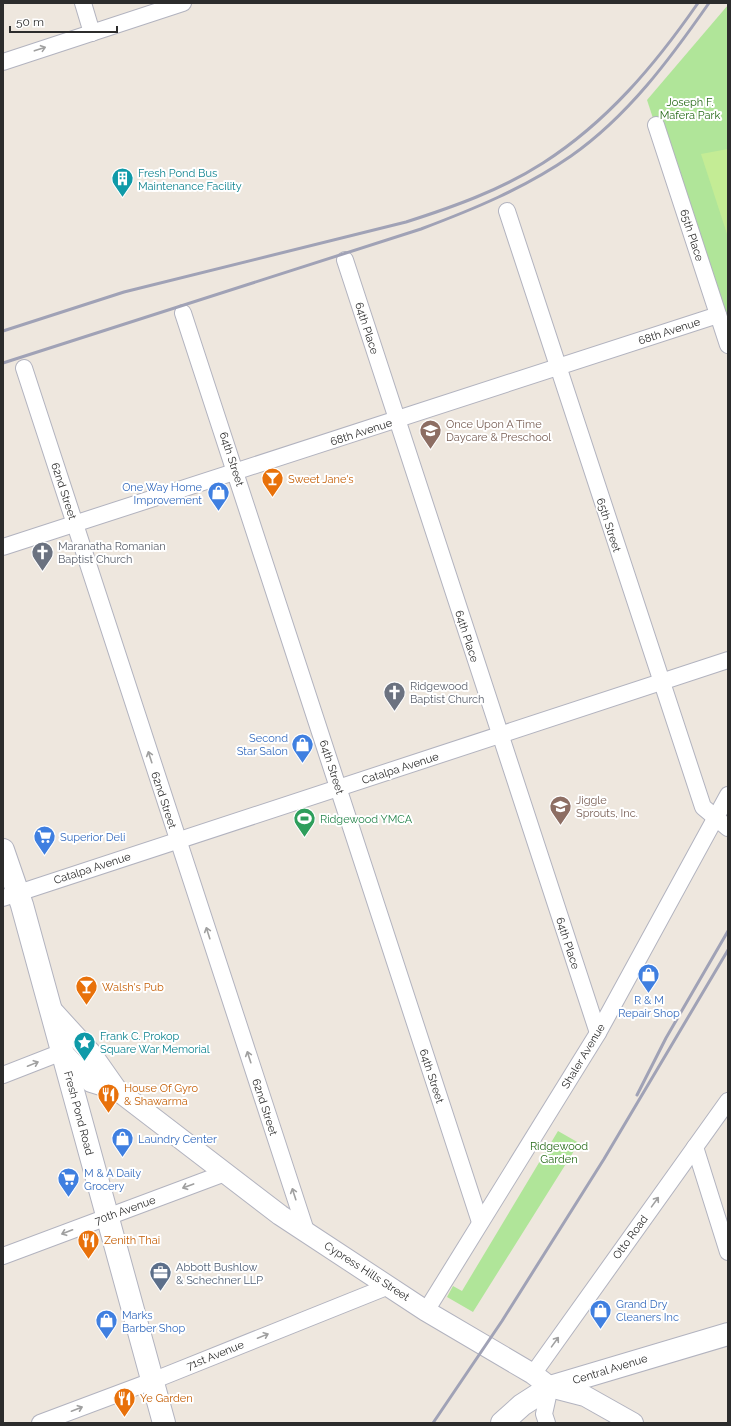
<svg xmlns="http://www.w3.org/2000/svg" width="731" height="1426" viewBox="0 0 731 1426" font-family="Raleway,sans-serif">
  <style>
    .green { fill: #b0e599 }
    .pitch { fill: #c4ec95 }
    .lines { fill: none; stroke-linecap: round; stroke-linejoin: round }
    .minor-casing { stroke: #b2b3bf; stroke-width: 18 }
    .tertiary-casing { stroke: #b2b3bf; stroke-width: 22 }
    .secondary-casing { stroke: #b2b3bf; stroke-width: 24 }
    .minor { stroke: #fff; stroke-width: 16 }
    .tertiary { stroke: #fff; stroke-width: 20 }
    .secondary { stroke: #fff; stroke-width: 22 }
    .rail { stroke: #a0a2b6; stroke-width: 3 }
    .oneway { stroke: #a0a0a0 }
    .labels { text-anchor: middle; stroke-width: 4; stroke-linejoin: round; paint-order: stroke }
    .park-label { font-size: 11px; fill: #276b19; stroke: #fff }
    .culture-label { font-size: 11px; fill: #0d838f; stroke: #fff; text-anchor: start }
    .street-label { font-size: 11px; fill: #2c2c2c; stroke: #fff }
    .education-label { font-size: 11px; fill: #785e54; stroke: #fff; text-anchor: start }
    .food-label { font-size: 11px; fill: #c56008; stroke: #fff; text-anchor: start }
    .shop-label { font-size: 11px; fill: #366cbe; stroke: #fff; text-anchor: start }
    .worship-label { font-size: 11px; fill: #5b616d; stroke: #fff; text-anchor: start }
    .leisure-label { font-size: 11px; fill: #27864d; stroke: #fff; text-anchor: start }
    .service-label { font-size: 11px; fill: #4e5e75; stroke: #fff; text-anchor: start }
  </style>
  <rect width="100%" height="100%" fill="#eee7de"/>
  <g class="green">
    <polygon points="728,5 728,346 647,100"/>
    <polygon points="558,1131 579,1143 473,1312 447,1297 453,1286 462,1291"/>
  </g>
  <polygon class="pitch" points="728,149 728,237 701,154"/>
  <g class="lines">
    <defs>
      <g id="minor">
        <polyline points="83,3 92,33"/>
        <polyline points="3,62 183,3"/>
        <polyline points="656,125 728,345"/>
        <polyline points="507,211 703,807 728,828"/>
        <polyline points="345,260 598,1033"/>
        <polyline points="183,313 480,1222"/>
        <polyline points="24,368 306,1231"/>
        <polyline points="3,547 718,315"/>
        <polyline points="3,898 728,660"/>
        <polyline points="3,1075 62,1052"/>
        <polyline points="695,1147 728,1252"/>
        <polyline points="3,1256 225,1173"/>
        <polyline points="426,1311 598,1033 728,795"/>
        <polyline points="533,1374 728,1101"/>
        <polyline points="40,1423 152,1381 389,1286"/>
        <polyline points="547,1423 544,1414 550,1387"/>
      </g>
      <g id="tertiary">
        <polyline points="50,1008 91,1053 117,1090 280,1215 426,1311 533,1374 550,1387 585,1396 633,1423"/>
        <polyline points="62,1052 91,1082 117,1090"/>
      </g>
      <g id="secondary">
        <polyline points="3,850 22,905 164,1423"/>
        <polyline points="502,1423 522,1405 550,1387 728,1334"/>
      </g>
    </defs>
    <use href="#minor" class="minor-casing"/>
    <use href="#tertiary" class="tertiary-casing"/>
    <use href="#secondary" class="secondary-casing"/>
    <use href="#minor" class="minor"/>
    <use href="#tertiary" class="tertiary"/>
    <use href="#secondary" class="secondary"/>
    <g class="rail">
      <path d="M3,331l121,-39 282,-70c47,-15 95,-32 137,-59 64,-41 112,-98 155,-160"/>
      <path d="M3,363l418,-134c53,-20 104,-41 150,-73 57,-40 99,-97 138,-153"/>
      <polyline points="637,1095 666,1038 728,931"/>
      <polyline points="433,1423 502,1321 604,1159 728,950"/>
    </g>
  </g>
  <defs><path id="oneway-shaft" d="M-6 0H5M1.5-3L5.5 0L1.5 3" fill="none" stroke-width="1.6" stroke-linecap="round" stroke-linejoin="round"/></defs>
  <g class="oneway">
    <use href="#oneway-shaft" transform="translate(40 49) rotate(-18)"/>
    <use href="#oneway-shaft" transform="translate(150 757) rotate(-108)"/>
    <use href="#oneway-shaft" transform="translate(208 933) rotate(-108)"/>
    <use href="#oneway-shaft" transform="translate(249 1057) rotate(-108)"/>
    <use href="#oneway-shaft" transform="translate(33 1064) rotate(-22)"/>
    <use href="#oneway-shaft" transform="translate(188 1186) rotate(160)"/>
    <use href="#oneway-shaft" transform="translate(294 1194) rotate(-108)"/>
    <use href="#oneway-shaft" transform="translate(655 1202) rotate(-54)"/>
    <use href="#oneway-shaft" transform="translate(67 1232) rotate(159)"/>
    <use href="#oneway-shaft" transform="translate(263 1336) rotate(-22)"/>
    <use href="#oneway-shaft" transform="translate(555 1342) rotate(-54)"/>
    <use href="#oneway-shaft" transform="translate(77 1409) rotate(-21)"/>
  </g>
  <defs>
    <symbol id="building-pin" viewBox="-11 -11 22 30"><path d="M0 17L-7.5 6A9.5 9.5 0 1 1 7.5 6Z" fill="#0f9aa8" stroke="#fff"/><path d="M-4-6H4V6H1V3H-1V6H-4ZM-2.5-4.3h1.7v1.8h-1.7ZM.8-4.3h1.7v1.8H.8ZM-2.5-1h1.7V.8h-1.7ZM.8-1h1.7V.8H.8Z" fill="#fff"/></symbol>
    <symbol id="school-pin" viewBox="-11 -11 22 30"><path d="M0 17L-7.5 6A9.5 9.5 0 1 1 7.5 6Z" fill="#8d6e63" stroke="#fff"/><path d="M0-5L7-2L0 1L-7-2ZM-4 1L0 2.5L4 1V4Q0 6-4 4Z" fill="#fff"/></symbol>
    <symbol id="bar-pin" viewBox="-11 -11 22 30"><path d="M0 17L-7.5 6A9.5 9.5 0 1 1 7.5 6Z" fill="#e8710a" stroke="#fff"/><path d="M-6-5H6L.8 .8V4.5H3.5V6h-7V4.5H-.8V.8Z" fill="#fff"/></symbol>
    <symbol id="shop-pin" viewBox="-11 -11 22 30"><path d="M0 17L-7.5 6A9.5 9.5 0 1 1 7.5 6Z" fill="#3f7fe0" stroke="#fff"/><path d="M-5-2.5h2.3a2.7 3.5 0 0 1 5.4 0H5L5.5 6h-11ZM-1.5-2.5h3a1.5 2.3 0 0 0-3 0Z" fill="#fff"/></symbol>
    <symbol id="church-pin" viewBox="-11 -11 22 30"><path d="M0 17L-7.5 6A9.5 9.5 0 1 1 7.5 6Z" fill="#6b7280" stroke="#fff"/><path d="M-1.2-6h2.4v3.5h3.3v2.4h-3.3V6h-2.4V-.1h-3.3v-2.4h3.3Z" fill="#fff"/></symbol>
    <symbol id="stadium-pin" viewBox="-11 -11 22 30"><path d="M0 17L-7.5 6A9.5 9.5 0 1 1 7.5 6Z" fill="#2e9e5b" stroke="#fff"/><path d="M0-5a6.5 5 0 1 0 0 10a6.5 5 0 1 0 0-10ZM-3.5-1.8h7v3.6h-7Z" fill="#fff"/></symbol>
    <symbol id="supermarket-pin" viewBox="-11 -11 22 30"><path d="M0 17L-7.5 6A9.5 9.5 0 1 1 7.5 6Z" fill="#3f7fe0" stroke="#fff"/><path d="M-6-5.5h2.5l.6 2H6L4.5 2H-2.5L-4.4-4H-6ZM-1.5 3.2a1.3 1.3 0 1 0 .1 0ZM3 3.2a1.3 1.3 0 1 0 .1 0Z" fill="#fff"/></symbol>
    <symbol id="sight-pin" viewBox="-11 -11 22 30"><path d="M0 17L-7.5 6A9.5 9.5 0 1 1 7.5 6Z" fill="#0f9aa8" stroke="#fff"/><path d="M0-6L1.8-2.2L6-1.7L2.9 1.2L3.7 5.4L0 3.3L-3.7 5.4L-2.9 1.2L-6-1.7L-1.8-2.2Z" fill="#fff"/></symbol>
    <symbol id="restaurant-pin" viewBox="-11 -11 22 30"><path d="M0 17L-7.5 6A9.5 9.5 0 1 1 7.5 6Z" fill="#e8710a" stroke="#fff"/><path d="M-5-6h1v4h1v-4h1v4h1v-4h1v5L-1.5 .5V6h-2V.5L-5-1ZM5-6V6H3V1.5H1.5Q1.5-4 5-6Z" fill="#fff"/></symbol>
    <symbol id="office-pin" viewBox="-11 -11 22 30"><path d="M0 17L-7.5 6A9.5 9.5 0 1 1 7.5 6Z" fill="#5c6f8a" stroke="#fff"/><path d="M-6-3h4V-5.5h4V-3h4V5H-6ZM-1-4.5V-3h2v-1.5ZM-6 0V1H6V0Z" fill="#fff"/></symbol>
  </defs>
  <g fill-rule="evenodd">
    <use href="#building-pin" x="110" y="166" width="25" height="34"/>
    <use href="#school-pin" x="418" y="418" width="25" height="34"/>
    <use href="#bar-pin" x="260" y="466" width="25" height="34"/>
    <use href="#shop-pin" x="206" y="480" width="25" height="34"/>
    <use href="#church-pin" x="30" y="540" width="25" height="34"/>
    <use href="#church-pin" x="382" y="680" width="25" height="34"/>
    <use href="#shop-pin" x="290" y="732" width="25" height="34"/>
    <use href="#school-pin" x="548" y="794" width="25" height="34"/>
    <use href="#stadium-pin" x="292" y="806" width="25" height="34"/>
    <use href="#supermarket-pin" x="32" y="824" width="25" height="34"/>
    <use href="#shop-pin" x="636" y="962" width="25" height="34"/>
    <use href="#bar-pin" x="74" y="974" width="25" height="34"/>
    <use href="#sight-pin" x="72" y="1030" width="25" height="34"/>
    <use href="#restaurant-pin" x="96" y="1082" width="25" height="34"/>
    <use href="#shop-pin" x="110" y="1126" width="25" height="34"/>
    <use href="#supermarket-pin" x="56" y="1166" width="25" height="34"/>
    <use href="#restaurant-pin" x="76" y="1228" width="25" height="34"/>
    <use href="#office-pin" x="148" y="1260" width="25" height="34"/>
    <use href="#shop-pin" x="588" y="1298" width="25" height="34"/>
    <use href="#shop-pin" x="94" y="1308" width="25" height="34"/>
    <use href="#restaurant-pin" x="112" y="1386" width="25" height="34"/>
  </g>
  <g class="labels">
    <g class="park-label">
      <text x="690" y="106">Joseph F.<tspan x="690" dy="13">Mafera Park</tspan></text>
      <text x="559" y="1150">Ridgewood<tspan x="559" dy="13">Garden</tspan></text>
    </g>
    <g class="culture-label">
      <text x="138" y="177">Fresh Pond Bus<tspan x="138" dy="13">Maintenance Facility</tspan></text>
      <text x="100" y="1040">Frank C. Prokop<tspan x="100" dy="13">Square War Memorial</tspan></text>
    </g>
    <g class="street-label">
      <text transform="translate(692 235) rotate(72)" y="4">65th Place</text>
      <text transform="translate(367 328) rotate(72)" y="4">64th Place</text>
      <text transform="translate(669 331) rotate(-18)" y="4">68th Avenue</text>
      <text transform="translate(361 432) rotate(-18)" y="4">68th Avenue</text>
      <text transform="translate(232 459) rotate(72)" y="4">64th Street</text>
      <text transform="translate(64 491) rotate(72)" y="4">62nd Street</text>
      <text transform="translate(609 525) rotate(72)" y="4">65th Street</text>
      <text transform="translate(467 636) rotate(72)" y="4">64th Place</text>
      <text transform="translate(332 767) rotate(72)" y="4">64th Street</text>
      <text transform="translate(400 768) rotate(-18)" y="4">Catalpa Avenue</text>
      <text transform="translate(164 800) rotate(72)" y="4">62nd Street</text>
      <text transform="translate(92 868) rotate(-18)" y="4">Catalpa Avenue</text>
      <text transform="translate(568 943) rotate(72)" y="4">64th Place</text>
      <text transform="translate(583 1056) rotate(-59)" y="4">Shaler Avenue</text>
      <text transform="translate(432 1076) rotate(72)" y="4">64th Street</text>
      <text transform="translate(265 1107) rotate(72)" y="4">62nd Street</text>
      <text transform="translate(79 1113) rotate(75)" y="4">Fresh Pond Road</text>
      <text transform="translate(125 1210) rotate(-20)" y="4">70th Avenue</text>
      <text transform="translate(630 1237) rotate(-54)" y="4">Otto Road</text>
      <text transform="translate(367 1271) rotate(33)" y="4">Cypress Hills Street</text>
      <text transform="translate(215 1355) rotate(-22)" y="4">71st Avenue</text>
      <text transform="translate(610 1369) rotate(-17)" y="4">Central Avenue</text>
    </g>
    <g class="education-label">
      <text x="446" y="428">Once Upon A Time<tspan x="446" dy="13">Daycare &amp; Preschool</tspan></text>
      <text x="576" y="804">Jiggle<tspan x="576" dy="13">Sprouts, Inc.</tspan></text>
    </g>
    <g class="food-label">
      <text x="288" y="483">Sweet Jane's</text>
      <text x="102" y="991">Walsh's Pub</text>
      <text x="124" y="1092">House Of Gyro<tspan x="124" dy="13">&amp; Shawarma</tspan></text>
      <text x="104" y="1244">Zenith Thai</text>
      <text x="140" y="1402">Ye Garden</text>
    </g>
    <g class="shop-label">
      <text x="202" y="491" text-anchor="end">One Way Home<tspan x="202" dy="13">Improvement</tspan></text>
      <text x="288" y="742" text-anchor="end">Second<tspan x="288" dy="13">Star Salon</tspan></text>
      <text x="60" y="841">Superior Deli</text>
      <text x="649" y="1004" text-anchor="middle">R &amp; M<tspan x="649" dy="13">Repair Shop</tspan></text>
      <text x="138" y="1143">Laundry Center</text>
      <text x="84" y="1177">M &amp; A Daily<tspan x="84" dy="13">Grocery</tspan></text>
      <text x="616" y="1308">Grand Dry<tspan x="616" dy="13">Cleaners Inc</tspan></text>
      <text x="122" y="1319">Marks<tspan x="122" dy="13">Barber Shop</tspan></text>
    </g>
    <g class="worship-label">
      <text x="58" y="550">Maranatha Romanian<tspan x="58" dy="13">Baptist Church</tspan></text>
      <text x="410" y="690">Ridgewood<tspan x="410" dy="13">Baptist Church</tspan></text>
    </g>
    <g class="leisure-label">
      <text x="320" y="823">Ridgewood YMCA</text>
    </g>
    <g class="service-label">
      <text x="176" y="1271">Abbott Bushlow<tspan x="176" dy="13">&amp; Schechner LLP</tspan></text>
    </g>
  </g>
  <rect width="731" height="1426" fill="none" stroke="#2c2c2c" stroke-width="8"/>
  <path d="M10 26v6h107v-6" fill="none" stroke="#2c2c2c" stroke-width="2"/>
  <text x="16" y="26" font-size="12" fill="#2c2c2c" stroke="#ffffff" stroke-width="3" paint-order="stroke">50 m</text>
</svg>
